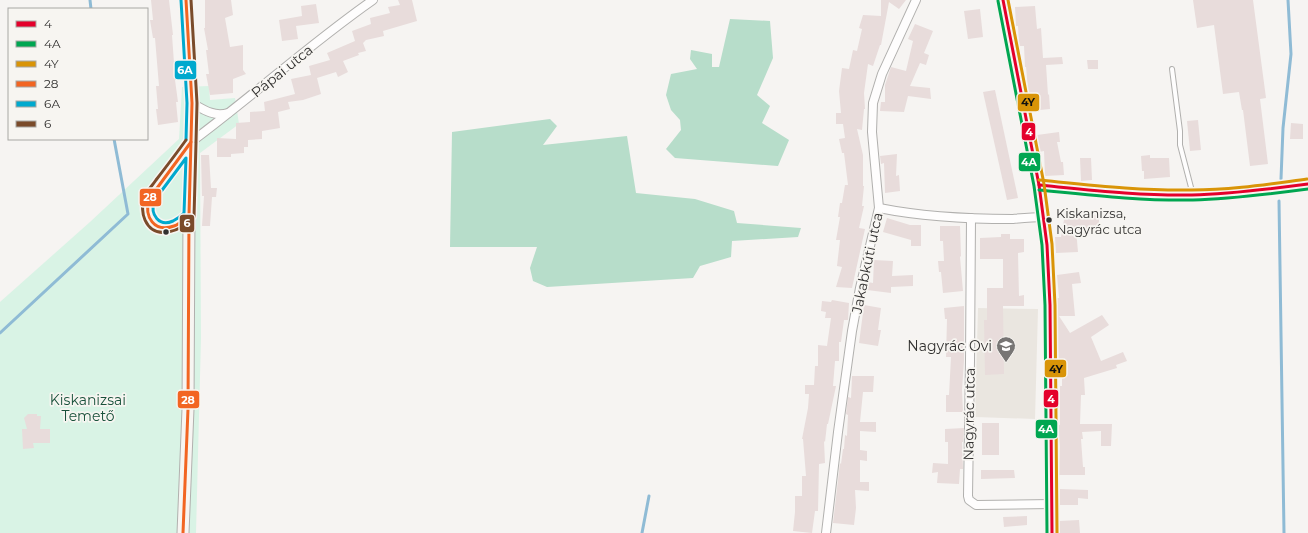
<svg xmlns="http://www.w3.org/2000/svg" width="1308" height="533" viewBox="0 0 1308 533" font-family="Montserrat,sans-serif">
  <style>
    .built { fill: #eae6e0 }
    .green { fill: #d9f3e5 }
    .forest { fill: #b7ddca }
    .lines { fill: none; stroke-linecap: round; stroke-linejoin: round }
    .stream { stroke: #8fbbd5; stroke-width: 3 }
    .building { fill: #e8dcdb }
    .service-casing { stroke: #b1b0ae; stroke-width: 6 }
    .minor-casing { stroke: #b1b0ae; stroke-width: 10 }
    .secondary-casing { stroke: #b1b0ae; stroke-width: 13 }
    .service { stroke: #fefdfd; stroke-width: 4 }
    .minor { stroke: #fefdfd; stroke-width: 8 }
    .secondary { stroke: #f7f5f2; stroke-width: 11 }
    .bus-1-casing { stroke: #f7f5f1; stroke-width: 6 }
    .bus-2-casing { stroke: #f7f5f1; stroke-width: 6 }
    .bus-3-casing { stroke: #f7f5f1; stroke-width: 6 }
    .bus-4-casing { stroke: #f7f5f1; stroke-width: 6 }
    .bus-5-casing { stroke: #f7f5f1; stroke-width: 6 }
    .bus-6-casing { stroke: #f7f5f1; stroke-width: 6 }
    .bus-1 { stroke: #e4002b; stroke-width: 3 }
    .bus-2 { stroke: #00a651; stroke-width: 3 }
    .bus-3 { stroke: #d99407; stroke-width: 3 }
    .bus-4 { stroke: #f26522; stroke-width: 3 }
    .bus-5 { stroke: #00a9ce; stroke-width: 3 }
    .bus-6 { stroke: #7a4b2a; stroke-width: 3 }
    .bus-dot { fill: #323130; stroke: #f7f5f1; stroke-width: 1.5 }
    .labels { text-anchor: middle; stroke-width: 3.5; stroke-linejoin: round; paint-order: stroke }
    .bus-label { font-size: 13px; fill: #323130; stroke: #f7f5f1; text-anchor: start }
    .street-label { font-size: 14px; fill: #323130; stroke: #f7f5f1 }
    .poi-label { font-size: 14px; fill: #323130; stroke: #f7f5f1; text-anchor: end }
    .park-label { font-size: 14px; fill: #19523b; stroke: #f7f5f1 }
    .line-badge { stroke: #f7f5f1; stroke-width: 1.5 }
    .badge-label { font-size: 11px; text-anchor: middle; font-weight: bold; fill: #fff }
    .pale-badge-label { font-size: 11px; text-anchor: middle; font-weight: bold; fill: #111 }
  </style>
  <rect width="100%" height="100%" fill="#f6f4f2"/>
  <polygon class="built" points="978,308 1038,309 1035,419 975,417"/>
  <polygon class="green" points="209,86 210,100 235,98 239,124 200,153 201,338 196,533 0,533 0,302 90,222 179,139 182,87"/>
  <g class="forest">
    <polygon points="730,19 770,21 773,58 757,95 770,106 762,123 789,140 778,166 675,158 666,149 681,130 680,120 671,110 666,95 671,74 697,69 690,59 691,50 712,54 712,67 719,67"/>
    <polygon points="550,119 557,126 543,145 627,136 636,193 695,199 734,211 737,223 801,228 798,237 732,241 731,257 700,266 693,278 547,287 533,281 530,268 537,247 450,247 452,132"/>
  </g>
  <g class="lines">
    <g class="stream">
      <polyline points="90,0 91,9"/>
      <polyline points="1281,179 1283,128 1291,54 1288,0"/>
      <polyline points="1279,201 1284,533"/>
      <polyline points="0,333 128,214 114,139"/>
      <polyline points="642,533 649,496"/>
    </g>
  </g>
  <g class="building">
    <polygon points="151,0 169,0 173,35 172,35 174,63 176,62 177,80 175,80 178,102 176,102 178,122 158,125 156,109 158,109 156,86 159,86 155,38 153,38 150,20 153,20"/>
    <polygon points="205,0 231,0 233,15 225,18 230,47 243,45 243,70 246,74 233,79 233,93 210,95 206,74 209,74 206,50 208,50 204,28 205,28"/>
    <polygon points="398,0 412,0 417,21 383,31 384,36 366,40 363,43 366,51 358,53 359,55 343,61 348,72 338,77 336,72 317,78 321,94 303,100 288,102 290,109 278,112 280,128 262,131 262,139 248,140 248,147 244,147 244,153 231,154 231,157 217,157 217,138 236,139 236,123 250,122 250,112 265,111 264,102 295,94 291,79 311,75 309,66 330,60 327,53 355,41 352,31 371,24 370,18 390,13 388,7 400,5"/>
    <polygon points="881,0 906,0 899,9 889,2 881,45 880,45 873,66 868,64 864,93 865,109 864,109 862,130 857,129 863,155 863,186 864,186 862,206 864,206 859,228 865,229 852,288 836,287 842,267 837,266 840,240 836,240 840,217 838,217 840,203 842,203 845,185 848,185 844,153 842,153 839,139 845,138 843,124 836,124 836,113 841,113 839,91 842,68 849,69 853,50 857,51 862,29 859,28 863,15 881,16"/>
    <polygon points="1193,0 1253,0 1266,98 1260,99 1268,164 1250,166 1243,110 1242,110 1239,92 1223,94 1214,25 1197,28"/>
    <polygon points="316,4 319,23 296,26 298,39 282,41 279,20 302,16 301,6"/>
    <polygon points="1035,6 1037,29 1041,28 1043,58 1062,57 1063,64 1046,65 1048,95 1049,94 1050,109 1030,111 1026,67 1025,67 1024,46 1019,46 1018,26 1016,26 1015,7"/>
    <polygon points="980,9 983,37 968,39 964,11"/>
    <polygon points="915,24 933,31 924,53 929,55 926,65 920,63 910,86 930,88 931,99 908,96 904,112 880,111 881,102 885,102 885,85 891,67 906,71 913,41 908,39"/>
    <polygon points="1087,60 1098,60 1098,69 1088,69"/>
    <polygon points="995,90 1018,198 1007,200 983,92"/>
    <polygon points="1198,120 1201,150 1190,151 1187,121"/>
    <polygon points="1291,123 1303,124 1303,139 1290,139"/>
    <polygon points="1059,132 1060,142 1057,142 1061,162 1063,162 1064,175 1045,176 1044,151 1039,152 1037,135"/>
    <polygon points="897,154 896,176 899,175 900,191 885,193 884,163 881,164 880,156"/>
    <polygon points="201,155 209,155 211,188 217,188 216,197 212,197 210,226 202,226 204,196 202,196"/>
    <polygon points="1150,155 1150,158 1169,158 1170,177 1144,179 1144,171 1142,171 1141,156"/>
    <polygon points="1080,158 1091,158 1092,180 1081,181"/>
    <polygon points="1065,214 1089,217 1090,215 1099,215 1099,230 1076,229 1078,252 1056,253 1055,237 1061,237"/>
    <polygon points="887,218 910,225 921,225 921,246 911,246 911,240 883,232"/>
    <polygon points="940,226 960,226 961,256 960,257 963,291 943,293 941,272 939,272 938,261 944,261 943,241 940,241"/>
    <polygon points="1001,234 1010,234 1010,239 1024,239 1024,252 1018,253 1019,296 1024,295 1024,306 1003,306 1004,374 985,375 984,320 987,320 987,288 1003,288 1003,259 980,259 980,238 1001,237"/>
    <polygon points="874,260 893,261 892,276 913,275 913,286 891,287 891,293 867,290 868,282 873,283"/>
    <polygon points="1079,272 1081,283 1072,284 1075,316 1059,316 1070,333 1102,315 1109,325 1091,337 1101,361 1123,352 1127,361 1116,365 1117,368 1084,378 1085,395 1081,395 1080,424 1112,424 1111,446 1101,446 1101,431 1082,432 1083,439 1081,439 1083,467 1085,467 1085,475 1059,475 1060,446 1058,425 1060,425 1060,386 1062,386 1062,367 1059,368 1058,348 1057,348 1057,330 1055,298 1059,298 1057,275"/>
    <polygon points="832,300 849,303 848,320 844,320 841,342 839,342 839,361 835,361 833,386 836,386 828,424 827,424 825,442 824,441 825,463 819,464 818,511 815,511 812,533 793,531 795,512 795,496 802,496 802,476 806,476 803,439 802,439 808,408 809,394 805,394 805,385 814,385 815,366 818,366 818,345 827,346 831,318 825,318 826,312 821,311 822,301 831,302"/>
    <polygon points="864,305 881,308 878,330 881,330 878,346 859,343"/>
    <polygon points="964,306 964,361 962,390 963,412 946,412 946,395 949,395 951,357 946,357 947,319 945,319 944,308"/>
    <polygon points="852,376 874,376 873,392 863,392 860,422 876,422 876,432 860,431 860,450 867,451 867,461 860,460 860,482 869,482 869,491 855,490 856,508 854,525 833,523 840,463 841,464 843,449 844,449 845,435 847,436 848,415 846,414 848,397 851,398"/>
    <polygon points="28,414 37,414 37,416 41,416 40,429 50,429 50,443 33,443 34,448 23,449 22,429 27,429 24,418"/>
    <rect x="982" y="423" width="17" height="32"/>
    <polygon points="964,428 963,442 962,442 963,469 960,469 959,484 937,483 938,472 932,473 933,463 948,464 948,442 945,442 945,429"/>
    <polygon points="981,470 1014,470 1015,478 981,479"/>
    <polygon points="1060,489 1088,490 1088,499 1078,498 1078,505 1060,505"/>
    <polygon points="1027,516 1027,525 1004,527 1003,517"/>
    <polygon points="1079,520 1080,533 1059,533 1059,521"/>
  </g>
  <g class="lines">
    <defs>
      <g id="service">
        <polyline points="1172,69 1180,131 1180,145 1193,195"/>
        <path d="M187,217c-8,6 -17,14 -28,11 -9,-4 -14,-14 -12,-23 2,-11 32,-48 41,-59"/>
      </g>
      <g id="minor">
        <polyline points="1003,0 1039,185 1047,245 1050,305 1052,533"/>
        <path d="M192,103c12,7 22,14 36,10"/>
        <path d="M191,142c62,-46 119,-98 182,-142"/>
        <path d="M1039,185c45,4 91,9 136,10 45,1 89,-5 133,-11"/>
        <path d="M879,208c45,9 87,11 133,11 11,-1 21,-2 31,-2"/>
        <polyline points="971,218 970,361 968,496 969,500 976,505 1052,504"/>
        <polyline points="826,533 838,432 852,331 860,288 879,208 872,132 873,103 882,74 916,0"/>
      </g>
      <polyline id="secondary" points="183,533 188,409 189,215 192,103 186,0"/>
    </defs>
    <use href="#service" class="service-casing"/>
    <use href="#minor" class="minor-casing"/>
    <use href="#secondary" class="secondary-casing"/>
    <use href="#service" class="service"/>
    <use href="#minor" class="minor"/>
    <use href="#secondary" class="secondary"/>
    <defs>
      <g id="bus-1">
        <polyline points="1003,0 1039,185 1047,245 1050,305 1052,533"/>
        <path d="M1039,185c51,5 102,11 153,10 39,-1 78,-6 116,-11"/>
      </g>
      <g id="bus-2">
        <polyline points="998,1 1034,186 1042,245 1045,305 1047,533"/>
        <path d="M1039,190c51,5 103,11 154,10 39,-1 77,-6 115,-11"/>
      </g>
      <g id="bus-3">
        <polyline points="1008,0 1044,184 1052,244 1055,305 1057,533"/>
        <path d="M1039,180c51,5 102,11 153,10 39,0 77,-6 115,-11"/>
      </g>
      <g id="bus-4">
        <path d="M189,215c-5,4 -9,9 -15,11 -20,7 -30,-9 -25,-27l42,-57"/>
        <polyline points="183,533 188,409 189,215 192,103 186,0"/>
      </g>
      <g id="bus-5">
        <polyline points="181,0 187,103 186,140"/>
        <path d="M186,158l-2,55c-3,3 -7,6 -11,8 -14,6 -23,-6 -19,-20z"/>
      </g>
      <g id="bus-6">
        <polyline points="191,0 197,103 196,142"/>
        <path d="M186,140c-10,14 -20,27 -30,40 -4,6 -10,12 -12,18 -2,7 -2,15 1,22 10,22 36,11 49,-3l2,-74"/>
      </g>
    </defs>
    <use href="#bus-1" class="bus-1-casing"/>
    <use href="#bus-2" class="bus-2-casing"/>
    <use href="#bus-3" class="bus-3-casing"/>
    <use href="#bus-4" class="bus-4-casing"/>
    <use href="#bus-5" class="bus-5-casing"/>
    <use href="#bus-6" class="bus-6-casing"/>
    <use href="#bus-1" class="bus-1"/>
    <use href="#bus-2" class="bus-2"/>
    <use href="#bus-3" class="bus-3"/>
    <use href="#bus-4" class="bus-4"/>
    <use href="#bus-5" class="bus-5"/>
    <use href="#bus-6" class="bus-6"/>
  </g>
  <defs>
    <symbol id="school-pin" viewBox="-11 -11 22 30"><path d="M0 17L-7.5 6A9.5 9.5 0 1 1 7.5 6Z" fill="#777574" stroke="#f7f5f1"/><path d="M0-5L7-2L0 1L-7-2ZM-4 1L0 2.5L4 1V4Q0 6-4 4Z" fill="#fff"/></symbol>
  </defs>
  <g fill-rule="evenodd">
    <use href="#school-pin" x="995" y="335" width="22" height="30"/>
  </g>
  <g class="bus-dot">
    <circle cx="1049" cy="220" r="3.5"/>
    <circle cx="166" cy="232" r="3.5"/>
  </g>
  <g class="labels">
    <g class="bus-label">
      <text x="1056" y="218">Kiskanizsa,<tspan x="1056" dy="16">Nagyrác utca</tspan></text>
    </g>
    <g class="street-label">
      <text transform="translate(282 71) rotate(-39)" y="5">Pápai utca</text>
      <text transform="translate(867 263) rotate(-78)" y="5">Jakabkúti utca</text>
      <text transform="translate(969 414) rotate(-89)" y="5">Nagyrác utca</text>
    </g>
    <g class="poi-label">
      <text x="992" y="351">Nagyrác Ovi</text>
    </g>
    <g class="park-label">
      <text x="88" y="405">Kiskanizsai<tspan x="88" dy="16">Temető</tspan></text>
    </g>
  </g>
  <g class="line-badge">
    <rect x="174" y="60" width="23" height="20" rx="4" fill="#00a9ce"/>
    <rect x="1017" y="93" width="23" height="19" rx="4" fill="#d99407"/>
    <rect x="1021" y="122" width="15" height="19" rx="4" fill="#e4002b"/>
    <rect x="1018" y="152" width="23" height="20" rx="4" fill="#00a651"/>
    <rect x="139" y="188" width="23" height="19" rx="4" fill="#f26522"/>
    <rect x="179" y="214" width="16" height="19" rx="4" fill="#7a4b2a"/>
    <rect x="1044" y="359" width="23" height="19" rx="4" fill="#d99407"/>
    <rect x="1043" y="389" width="16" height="19" rx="4" fill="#e4002b"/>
    <rect x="177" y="390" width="23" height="19" rx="4" fill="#f26522"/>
    <rect x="1035" y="419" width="23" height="20" rx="4" fill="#00a651"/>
  </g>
  <g class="badge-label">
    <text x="185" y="74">6A</text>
    <text x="1029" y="136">4</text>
    <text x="1029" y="166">4A</text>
    <text x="150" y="201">28</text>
    <text x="187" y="227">6</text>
    <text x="1051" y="403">4</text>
    <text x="188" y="404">28</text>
    <text x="1046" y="433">4A</text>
  </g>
  <g class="pale-badge-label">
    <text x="1028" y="106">4Y</text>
    <text x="1056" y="373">4Y</text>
  </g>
  <rect x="8" y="8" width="140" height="132" fill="#f7f5f1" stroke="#a8a7a4"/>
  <rect x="16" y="21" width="20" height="6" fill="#e4002b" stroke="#a8a7a4"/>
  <text x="44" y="28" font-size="12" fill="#323130">4</text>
  <rect x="16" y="41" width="20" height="6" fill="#00a651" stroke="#a8a7a4"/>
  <text x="44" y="48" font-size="12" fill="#323130">4A</text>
  <rect x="16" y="61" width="20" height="6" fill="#d99407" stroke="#a8a7a4"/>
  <text x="44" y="68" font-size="12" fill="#323130">4Y</text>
  <rect x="16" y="81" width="20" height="6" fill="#f26522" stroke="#a8a7a4"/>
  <text x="44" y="88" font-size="12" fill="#323130">28</text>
  <rect x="16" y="101" width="20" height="6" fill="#00a9ce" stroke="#a8a7a4"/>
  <text x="44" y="108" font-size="12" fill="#323130">6A</text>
  <rect x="16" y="121" width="20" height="6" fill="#7a4b2a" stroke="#a8a7a4"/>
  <text x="44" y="128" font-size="12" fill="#323130">6</text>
</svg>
